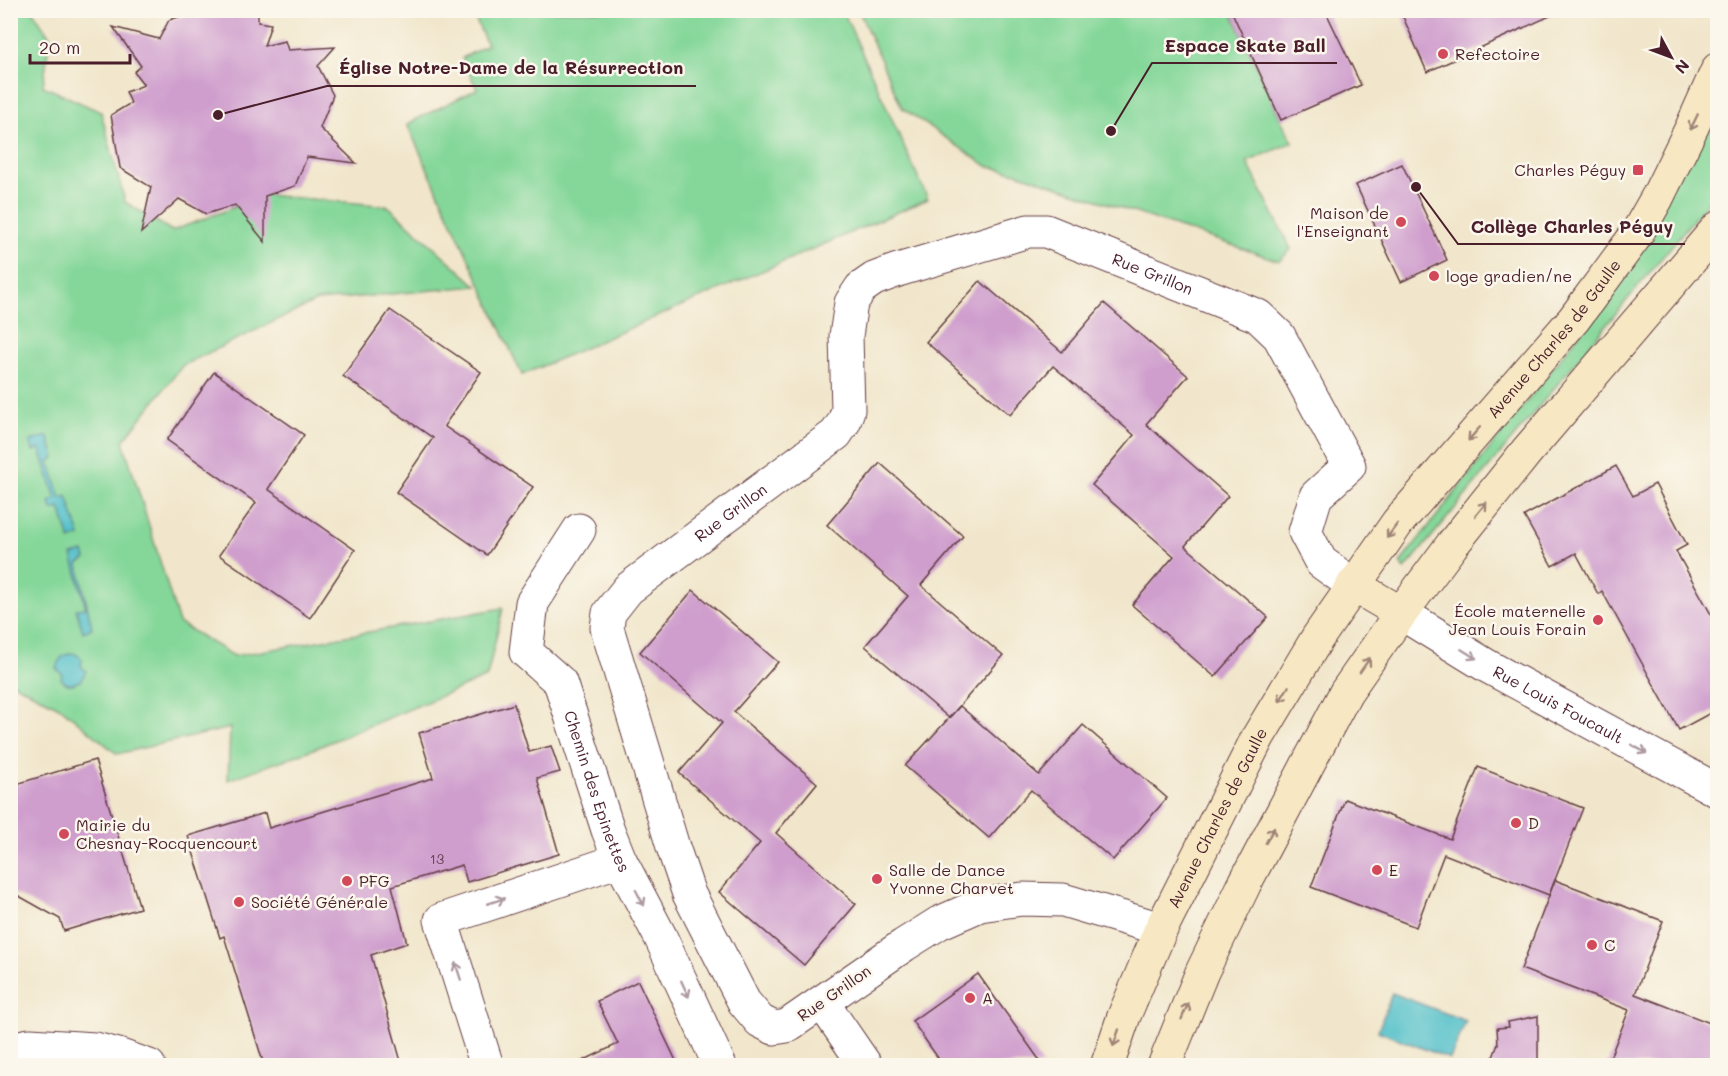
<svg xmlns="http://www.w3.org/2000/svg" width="1728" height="1076" viewBox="0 0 1728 1076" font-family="Mali,sans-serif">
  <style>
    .green { fill: #84d799; stroke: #677b62; stroke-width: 1.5 }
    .water { fill: #54c1ca; stroke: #4f707a; stroke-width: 1.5 }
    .building { fill: #cf9ecd }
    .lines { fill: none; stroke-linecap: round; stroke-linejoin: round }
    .minor-casing { stroke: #633d43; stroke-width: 35 }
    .tertiary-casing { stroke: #633d43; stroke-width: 35 }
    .secondary-casing { stroke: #633d43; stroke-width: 35 }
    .minor { stroke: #fff; stroke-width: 33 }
    .tertiary { stroke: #fff; stroke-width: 33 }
    .secondary { stroke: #f7e8c3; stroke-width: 33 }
    .oneway { stroke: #a08477 }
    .oneway2 { stroke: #ae9aa0 }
    .poi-dot { fill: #d1495b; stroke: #fbf7ec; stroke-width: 2 }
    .labels { text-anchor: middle; stroke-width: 5; stroke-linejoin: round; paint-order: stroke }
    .number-label { font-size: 14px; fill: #6b3f54 }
    .poi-label { font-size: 16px; fill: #4a1f2b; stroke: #fbf7ec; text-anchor: start }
    .street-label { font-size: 16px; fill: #4a1f2b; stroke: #fbf7ec }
    .leader { fill: none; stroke: #4a1f2b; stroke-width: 2 }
    .callout-dot { fill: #4a1f2b; stroke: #fbf7ec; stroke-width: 2 }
    .callout-label { font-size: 18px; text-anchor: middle; font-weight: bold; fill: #4a1f2b; stroke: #fbf7ec; stroke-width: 5; stroke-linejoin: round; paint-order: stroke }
  </style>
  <rect width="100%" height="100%" fill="#fbf7ec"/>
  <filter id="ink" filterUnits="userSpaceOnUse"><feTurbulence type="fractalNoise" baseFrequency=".0167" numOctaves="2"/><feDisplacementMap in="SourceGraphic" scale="12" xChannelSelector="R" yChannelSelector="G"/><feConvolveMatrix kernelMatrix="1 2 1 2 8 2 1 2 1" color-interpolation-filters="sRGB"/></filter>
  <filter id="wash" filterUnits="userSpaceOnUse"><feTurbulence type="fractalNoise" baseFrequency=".008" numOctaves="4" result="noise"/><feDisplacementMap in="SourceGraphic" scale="24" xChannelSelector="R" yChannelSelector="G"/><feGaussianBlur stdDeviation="1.35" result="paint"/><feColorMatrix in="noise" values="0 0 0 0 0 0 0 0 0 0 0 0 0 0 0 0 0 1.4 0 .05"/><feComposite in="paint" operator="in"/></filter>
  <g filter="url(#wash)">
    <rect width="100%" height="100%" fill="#f1e6cb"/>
    <g class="green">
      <polygon points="10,11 33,11 50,37 43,86 101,112 125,202 172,231 267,195 388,206 477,286 317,301 183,365 123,441 179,623 234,656 503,608 487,677 311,750 228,780 230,728 117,754 61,708 11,682"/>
      <polygon points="472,11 843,11 928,199 522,375 407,124 477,89 462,58 487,45"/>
      <polygon points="859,11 1231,11 1281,120 1293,142 1247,162 1291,249 1279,261 1017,173 987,166 902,108"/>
      <polygon points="1717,98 1717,191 1405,569 1400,563 1591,319"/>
    </g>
    <g class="water">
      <polygon points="48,436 55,458 49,461 61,498 67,496 80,536 70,540 60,508 52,510 50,501 56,499 40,449 33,451 30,441"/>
      <polygon points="84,552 86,559 78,564 92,628 83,632 76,609 86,608 72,555"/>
      <path d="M71,653l5,1 6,5 -1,7 5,5 -4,9 -9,4h-6l-6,-5 1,-5 -6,-6c5,-10 3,-11 15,-15z"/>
      <polygon points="1392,993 1466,1021 1450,1059 1378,1031"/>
    </g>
    <g id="blocks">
      <g class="building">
        <polygon points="258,10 258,22 271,24 264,46 285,41 288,50 335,47 318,66 333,95 320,128 356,163 307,157 295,186 265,196 265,242 235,205 206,214 179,199 141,233 151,187 120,168 111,115 131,103 126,92 144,85 134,72 141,66 113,27 159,39 169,20 198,11"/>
        <polygon points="1231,10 1325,10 1361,85 1281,120"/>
        <polygon points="1400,10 1563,10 1427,72"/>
        <polygon points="1402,164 1447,260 1401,282 1356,185"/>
        <polygon points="980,281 1062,352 1104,303 1188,376 1146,424 1228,496 1185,546 1268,617 1215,677 1132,605 1174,556 1092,485 1134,435 1053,366 1010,415 926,342"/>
        <polygon points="390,310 481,372 444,426 533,487 487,555 396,492 433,438 343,376"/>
        <polygon points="214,372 304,435 268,489 355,550 310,618 219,555 256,503 167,440"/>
        <polygon points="880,463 963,536 921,585 1003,656 949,718 865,646 908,596 827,525"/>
        <polygon points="1616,466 1633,496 1655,484 1687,545 1676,551 1718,627 1718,709 1679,730 1602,591 1598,594 1576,553 1552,566 1524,516"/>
        <polygon points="693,590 778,662 734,712 817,783 776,833 856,904 804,965 719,892 760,843 679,773 722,723 640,652"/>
        <polygon points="514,704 529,752 551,746 560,772 537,778 559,854 467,882 462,865 392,886 407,943 371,955 402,1065 264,1065 224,936 220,938 188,836 265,813 269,828 433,778 419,733"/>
        <polygon points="960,706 1039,775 1083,725 1167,798 1113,860 1031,790 989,838 905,766"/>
        <polygon points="95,760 140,908 64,931 60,919 10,891 10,786"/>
        <polygon points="1478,767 1583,808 1549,895 1444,854 1416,927 1311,887 1345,799 1450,839"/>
        <polygon points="1555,880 1663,921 1635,994 1718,1026 1718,1065 1607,1065 1629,1010 1521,969"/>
        <polygon points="978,974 1043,1065 943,1065 912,1021"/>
        <polygon points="638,981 678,1065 574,1065 618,1044 597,1001"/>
        <polygon points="1538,1016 1538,1065 1490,1065 1498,1044 1497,1028 1509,1027 1508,1022"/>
      </g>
    </g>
  </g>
  <g filter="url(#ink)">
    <use href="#blocks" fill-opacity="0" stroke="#633d43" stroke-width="1.5"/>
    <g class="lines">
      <defs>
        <g id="minor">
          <path id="s1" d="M579,530l-47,73 -6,49 34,30 48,148 12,30 40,76 60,130"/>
          <path id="s2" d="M1401,613l86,53 231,125"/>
          <path id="s3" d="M1161,929l-98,-29 -41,-1 -42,6 -41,18 -35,22 -117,81 -13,2 -14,-7 -16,-19 -55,-108 -16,-47 -66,-219 2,-15 19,-24 208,-155 8,-12 4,-12 -2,-74 5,-33 10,-15 13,-9 24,-9 130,-39h18l212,85 21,20 70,130 -33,30 -11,36 16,30 32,23"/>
          <polyline points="822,1002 866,1066"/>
          <polyline points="487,1066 441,920 620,860"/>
        </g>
        <polyline id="tertiary" points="10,1049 30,1045 95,1049 118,1055 149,1066"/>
        <g id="secondary">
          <polyline points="1353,585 1401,613"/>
          <path id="s4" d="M1107,1066l17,-50 37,-87 97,-192 60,-100 80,-115 176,-203 62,-84 21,-37 35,-71 26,-58"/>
          <polyline points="1164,1066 1202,972 1245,883 1346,692 1401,613 1452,545 1527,451 1718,228"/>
        </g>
      </defs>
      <use href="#minor" class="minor-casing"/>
      <use href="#tertiary" class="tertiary-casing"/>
      <use href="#secondary" class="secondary-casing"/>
      <use href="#minor" class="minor"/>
      <use href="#tertiary" class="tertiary"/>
      <use href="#secondary" class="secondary"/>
    </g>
    <defs><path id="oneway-shaft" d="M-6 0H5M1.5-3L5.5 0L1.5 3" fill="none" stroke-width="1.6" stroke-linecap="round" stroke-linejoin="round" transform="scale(1.5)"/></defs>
    <g class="oneway">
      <use href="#oneway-shaft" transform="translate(1694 122) rotate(116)"/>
      <use href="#oneway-shaft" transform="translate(1474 434) rotate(131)"/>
      <use href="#oneway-shaft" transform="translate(1481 509) rotate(-51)"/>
      <use href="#oneway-shaft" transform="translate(1392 531) rotate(126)"/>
      <use href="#oneway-shaft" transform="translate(1365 665) rotate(-55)"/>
      <use href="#oneway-shaft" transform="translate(1284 694) rotate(121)"/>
      <use href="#oneway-shaft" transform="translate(1270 835) rotate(-62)"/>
      <use href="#oneway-shaft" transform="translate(1185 1011) rotate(-67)"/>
      <use href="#oneway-shaft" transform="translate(1116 1038) rotate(109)"/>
    </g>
    <g class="oneway2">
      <use href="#oneway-shaft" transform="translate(1469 654) rotate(32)"/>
      <use href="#oneway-shaft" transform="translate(1639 749) rotate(29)"/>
      <use href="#oneway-shaft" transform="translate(640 898) rotate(62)"/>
      <use href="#oneway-shaft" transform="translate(496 901) rotate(-18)"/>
      <use href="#oneway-shaft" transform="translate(458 971) rotate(-108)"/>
      <use href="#oneway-shaft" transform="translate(685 989) rotate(65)"/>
    </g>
  </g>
  <g class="poi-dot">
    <circle cx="1443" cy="54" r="6"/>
    <rect x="1632" y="164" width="12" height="12" rx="3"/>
    <circle cx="1401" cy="222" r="6"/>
    <circle cx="1434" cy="276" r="6"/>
    <circle cx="1598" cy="620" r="6"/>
    <circle cx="1516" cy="823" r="6"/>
    <circle cx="64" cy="834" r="6"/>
    <circle cx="1377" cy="870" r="6"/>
    <circle cx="877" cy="879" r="6"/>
    <circle cx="347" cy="881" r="6"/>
    <circle cx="239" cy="902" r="6"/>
    <circle cx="1592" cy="945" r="6"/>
    <circle cx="970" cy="998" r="6"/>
  </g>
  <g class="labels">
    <g class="number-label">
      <text x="437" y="864">13</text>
    </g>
    <g class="poi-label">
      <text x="1455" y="60">Refectoire</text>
      <text x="1626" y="176" text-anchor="end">Charles Péguy</text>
      <text x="1389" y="219" text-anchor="end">Maison de<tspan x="1389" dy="18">l'Enseignant</tspan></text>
      <text x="1446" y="282">loge gradien/ne</text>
      <text x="1586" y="617" text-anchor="end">École maternelle<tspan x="1586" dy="18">Jean Louis Forain</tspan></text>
      <text x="1528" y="829">D</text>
      <text x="76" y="831">Mairie du<tspan x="76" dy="18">Chesnay-Rocquencourt</tspan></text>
      <text x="889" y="876">Salle de Dance<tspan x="889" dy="18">Yvonne Charvet</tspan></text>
      <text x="1389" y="876">E</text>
      <text x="359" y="887">PFG</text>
      <text x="251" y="908">Société Générale</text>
      <text x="1604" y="951">C</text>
      <text x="982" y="1004">A</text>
    </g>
    <g class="street-label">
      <text dy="6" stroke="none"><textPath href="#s3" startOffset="1635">Rue Grillon</textPath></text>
      <text dy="6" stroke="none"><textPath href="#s4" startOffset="860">Avenue Charles de Gaulle</textPath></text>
      <text dy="6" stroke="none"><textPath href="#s3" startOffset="1041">Rue Grillon</textPath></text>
      <text dy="6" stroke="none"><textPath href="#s2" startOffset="182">Rue Louis Foucault</textPath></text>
      <text dy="6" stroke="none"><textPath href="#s1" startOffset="297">Chemin des Epinettes</textPath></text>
      <text dy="6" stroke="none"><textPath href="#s4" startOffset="272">Avenue Charles de Gaulle</textPath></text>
      <text transform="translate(834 993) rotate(-35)" y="6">Rue Grillon</text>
    </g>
  </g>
  <path class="leader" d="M1111 131L1152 63H1337M218 115L327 86H696M1416 187L1458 244H1685"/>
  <g class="callout-dot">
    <circle cx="1111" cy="131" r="6"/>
    <circle cx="218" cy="115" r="6"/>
    <circle cx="1416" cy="187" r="6"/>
  </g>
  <g class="callout-label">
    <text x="1245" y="52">Espace Skate Ball</text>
    <text x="511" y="74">Église Notre-Dame de la Résurrection</text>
    <text x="1572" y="233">Collège Charles Péguy</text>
  </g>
  <rect width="1728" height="1076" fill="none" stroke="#fbf7ec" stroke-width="36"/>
  <g transform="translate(1671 57) rotate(131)" stroke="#fbf7ec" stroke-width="4.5" paint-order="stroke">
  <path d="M0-4.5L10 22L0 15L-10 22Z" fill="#4a1f2b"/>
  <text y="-9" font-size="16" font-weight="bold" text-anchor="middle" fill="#4a1f2b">N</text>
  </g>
  <path d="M30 54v9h100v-9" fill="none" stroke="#4a1f2b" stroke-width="3"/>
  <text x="39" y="54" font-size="18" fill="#4a1f2b" stroke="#fbf7ec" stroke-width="4.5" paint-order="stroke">20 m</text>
</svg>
